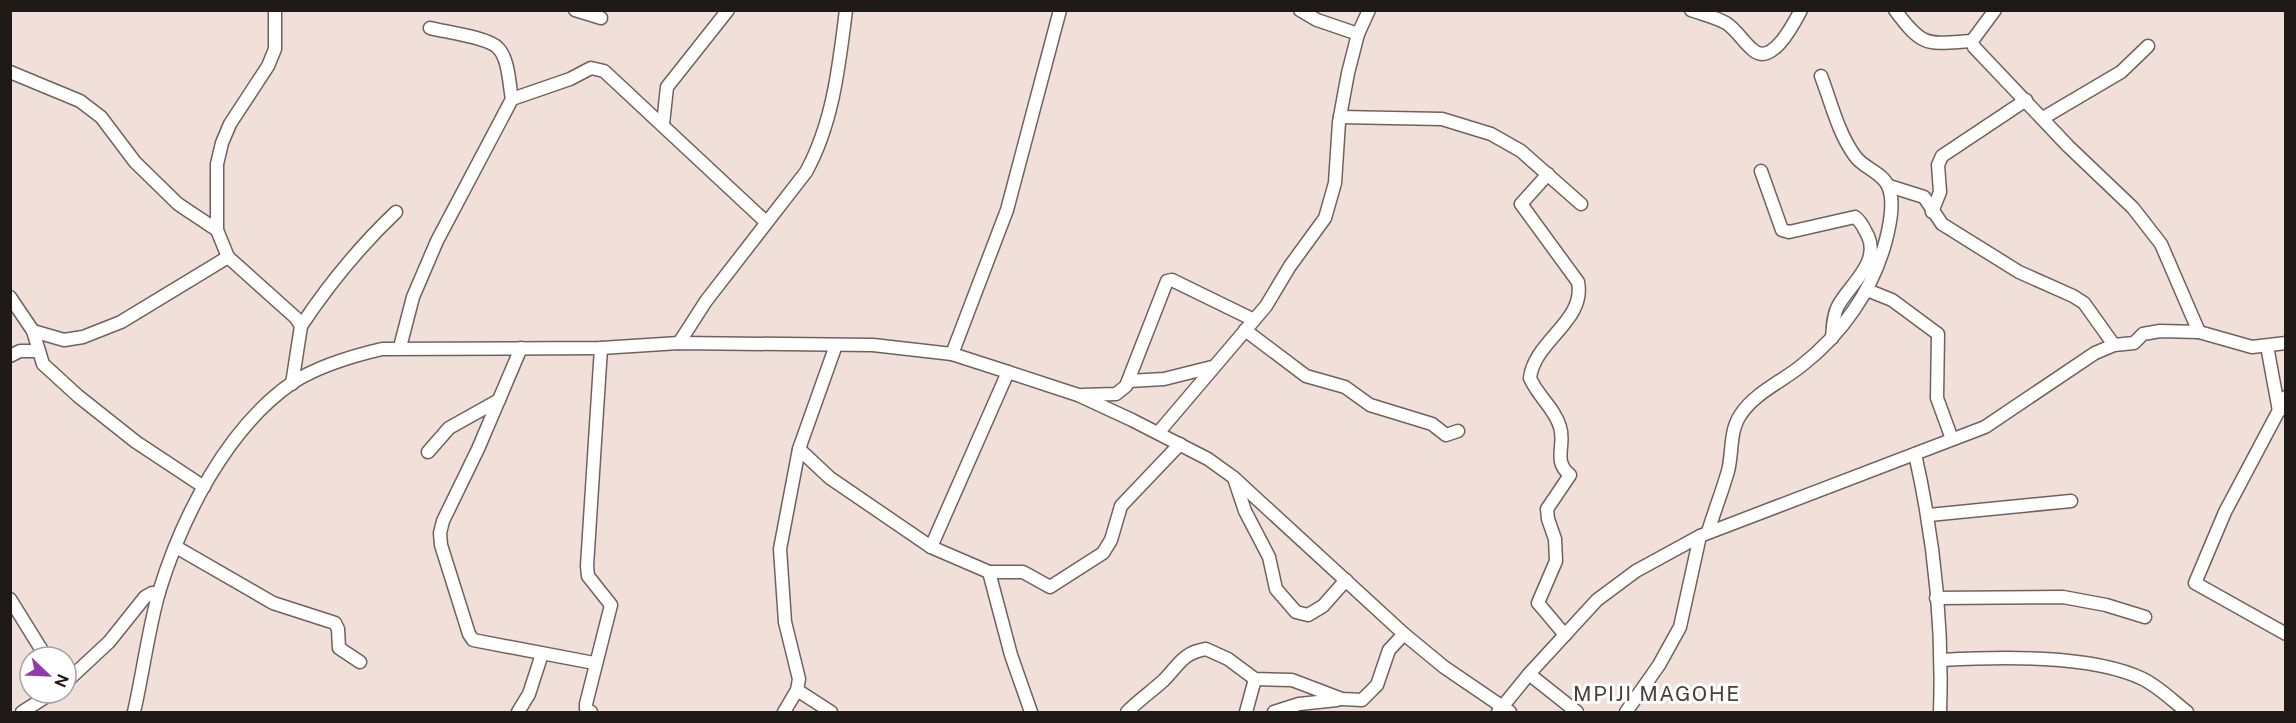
<svg xmlns="http://www.w3.org/2000/svg" width="2296" height="723" viewBox="0 0 2296 723" font-family="'Public Sans',sans-serif">
  <style>
    .lines { fill: none; stroke-linecap: round; stroke-linejoin: round }
    .minor-casing { stroke: #6f625c; stroke-width: 15 }
    .minor { stroke: #fff; stroke-width: 12 }
    .labels { text-anchor: middle; stroke-width: 6; stroke-linejoin: round; paint-order: stroke }
    .quarter-label { font-size: 21px; letter-spacing: 1.5px; fill: #4b3f39; stroke: #fff }
  </style>
  <rect width="100%" height="100%" fill="#f0e0d9"/>
  <g class="lines">
    <defs>
      <g id="minor">
        <polyline points="275,10 275,49 268,66 230,124 222,143 217,164 217,230 228,257 296,318 301,326 292,384"/>
        <polyline points="575,10 601,18"/>
        <polyline points="1300,10 1317,20 1358,34"/>
        <path d="M1691,10c11,4 24,7 35,13 11,7 17,19 27,27 19,17 41,-27 48,-40"/>
        <path d="M1895,10c28,38 32,34 77,31"/>
        <polyline points="1995,10 1972,41 1974,47 2068,146 2133,208 2161,244 2199,332"/>
        <path d="M430,28c15,4 58,9 68,20 11,11 11,36 14,51"/>
        <polyline points="10,72 80,101 101,117 135,162 178,204 217,230"/>
        <polyline points="1340,117 1442,119 1491,134 1521,151 1581,204"/>
        <polyline points="2043,118 2121,72 2148,46"/>
        <polyline points="663,124 667,87 728,10"/>
        <path d="M1761,171l21,59 7,2 66,-15c7,5 9,12 13,19 12,27 -18,48 -30,70 -5,9 -5,21 -6,32"/>
        <path d="M1548,174l-27,30 57,78c8,39 -44,59 -48,96 7,17 25,31 30,49 6,18 -8,34 10,48l-23,34 1,10 7,20 1,22 -18,42 27,32"/>
        <polyline points="1889,186 1924,197 1942,224 2019,272 2073,296 2084,303 2114,345"/>
        <polyline points="1932,212 1940,192 1938,165 1942,156 2026,100"/>
        <polyline points="1867,290 1892,300 1938,334 1937,398 1952,439"/>
        <polyline points="10,297 33,331 43,364 78,396 136,442 204,487"/>
        <path d="M301,326c28,-42 58,-79 95,-114"/>
        <polyline points="1245,330 1306,376 1345,387 1370,405 1432,424 1446,435 1458,431"/>
        <polyline points="33,331 64,340 83,337 121,322 228,257"/>
        <path d="M679,343l27,-42 100,-129c27,-49 33,-106 40,-162"/>
        <polyline points="2267,346 2279,411"/>
        <polyline points="400,347 413,297 437,241 512,99 570,79 591,68 604,71 766,222"/>
        <polyline points="521,348 478,449 443,521 440,533 441,545 469,634 473,640 594,663"/>
        <polyline points="952,354 1007,210 1060,10"/>
        <polyline points="10,356 20,351 39,351"/>
        <polyline points="1129,381 1164,379 1212,367"/>
        <polyline points="1082,395 1116,394 1126,386 1167,281 1172,280 1254,320"/>
        <polyline points="2286,397 2225,512 2195,583 2286,634"/>
        <polyline points="1158,433 1266,306 1290,266 1325,218 1335,183 1339,122 1348,73 1358,34 1369,10"/>
        <polyline points="799,449 830,478 931,547 989,572 1023,572 1050,587 1103,553 1111,540 1121,506 1180,444"/>
        <polyline points="428,452 449,428 499,400"/>
        <path d="M1915,454c19,84 28,172 25,258"/>
        <polyline points="1234,478 1245,511 1269,557 1276,589 1296,612 1308,615 1323,606 1346,580"/>
        <polyline points="1929,515 2071,501"/>
        <path d="M1708,532c6,-20 14,-40 20,-61 5,-19 1,-40 13,-57 14,-21 40,-32 60,-48 41,-32 72,-76 85,-126 4,-16 9,-39 2,-54 -6,-14 -25,-18 -33,-30 -17,-23 -24,-54 -34,-80"/>
        <polyline points="176,547 273,603 335,623 338,629 339,648 360,662"/>
        <polyline points="931,547 1008,372"/>
        <polyline points="989,572 1011,655 1031,712"/>
        <polyline points="1936,598 2063,597 2106,605 2145,617"/>
        <polyline points="10,599 46,657"/>
        <path d="M1942,660c56,-3 149,-6 201,19 16,8 30,22 44,33"/>
        <polyline points="1529,674 1577,712"/>
        <polyline points="66,682 109,642 145,597 152,593 159,593"/>
        <polyline points="797,690 831,712"/>
        <polyline points="22,712 52,693"/>
        <path d="M134,712c9,-39 14,-81 25,-120 23,-75 68,-164 133,-209 26,-17 60,-27 90,-34l219,-1 78,-5 194,2 79,9 56,18 70,23 54,25 76,39 25,18 171,157 40,33 66,45"/>
        <polyline points="518,712 529,694 542,654"/>
        <polyline points="591,712 586,709 586,704 611,605 588,576 587,566 601,348"/>
        <polyline points="784,712 797,690 799,679 785,622 780,549 799,449 836,345"/>
        <path d="M1127,712c12,-12 25,-21 37,-32 15,-15 18,-27 42,-31l22,10 27,20 37,1 50,19 20,1 15,-15 12,-35 15,-16"/>
        <polyline points="1246,712 1255,679"/>
        <polyline points="1274,712 1299,704 1337,700"/>
        <polyline points="1498,712 1529,674 1597,600 1636,571 1700,536 1985,427 2095,353 2114,345 2134,343 2143,334 2160,331 2199,332 2252,347 2286,343"/>
        <polyline points="1626,712 1659,665 1680,627 1700,536"/>
      </g>
    </defs>
    <use href="#minor" class="minor-casing"/>
    <use href="#minor" class="minor"/>
  </g>
  <g class="labels">
    <g class="quarter-label">
      <text x="1657" y="701">MPIJI MAGOHE</text>
    </g>
  </g>
  <rect width="2296" height="723" fill="none" stroke="#1f1917" stroke-width="24"/>
  <g transform="translate(48 675) rotate(113)"><circle r="28" fill="#ffffff" stroke="#a5a3a2" stroke-width="1.5"/>
  <path d="M0-4.5L10 22L0 15L-10 22Z" fill="#913caa"/>
  <text y="-9" font-size="16" font-weight="bold" text-anchor="middle" fill="#1f1917">N</text>
  </g>
</svg>
